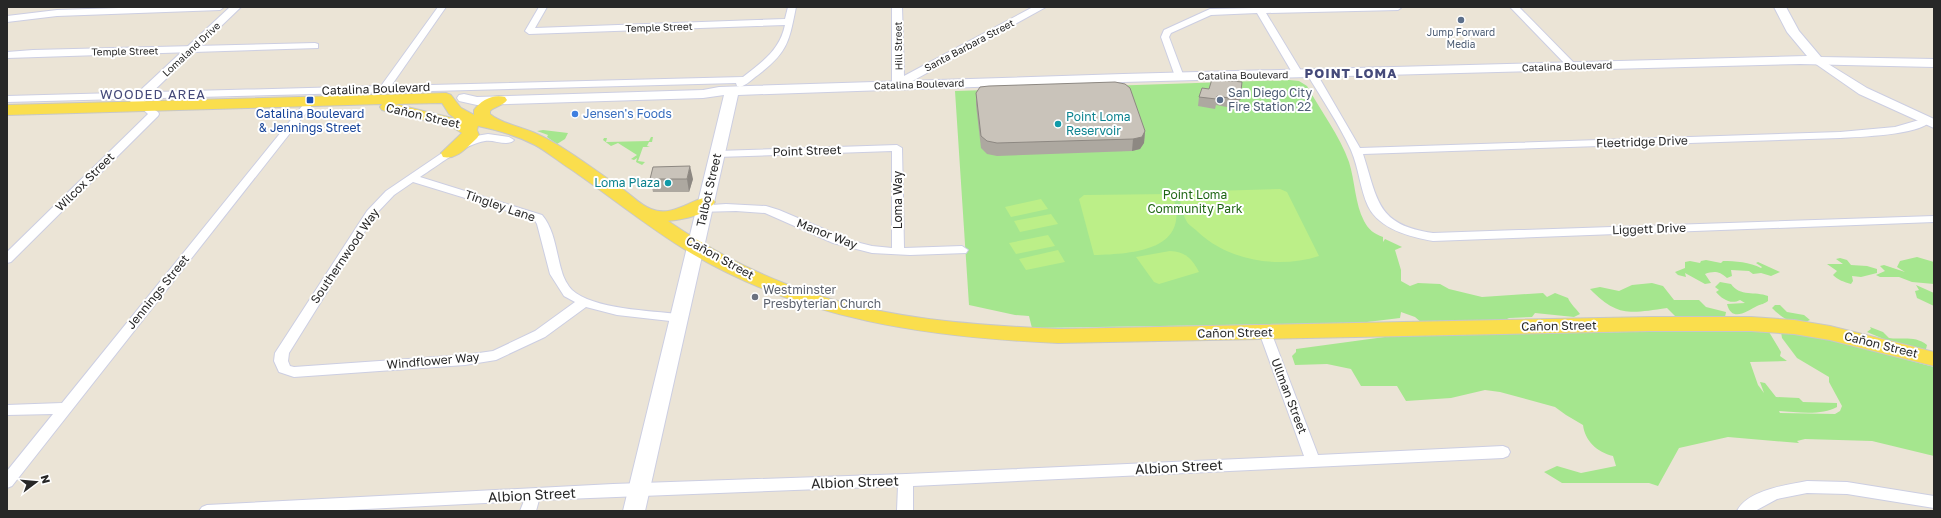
<svg xmlns="http://www.w3.org/2000/svg" width="1941" height="518" viewBox="0 0 1941 518" font-family="'Golos Text',sans-serif">
  <style>
    .green { fill: #a5e68e }
    .pitch { fill: #bcef88 }
    .lines { fill: none; stroke-linecap: round; stroke-linejoin: round }
    .minor-casing { stroke: #cccee2; stroke-width: 2 }
    .tertiary-casing { stroke: #cccee2; stroke-width: 2 }
    .secondary-casing { stroke: #cccee2; stroke-width: 2 }
    .primary-casing { stroke: #c7c7c7; stroke-width: 2 }
    .minor { fill: #fff; fill-rule: evenodd }
    .tertiary { fill: #fff; fill-rule: evenodd }
    .secondary { fill: #fff; fill-rule: evenodd }
    .primary { fill: #fade4d; fill-rule: evenodd }
    .wall { fill: #ada8a0 }
    .shaded-wall { fill: #8d8882 }
    .building { fill: #c9c3ba; stroke: #8d8882 }
    .service-dot { fill: #5c6f8a; stroke: #fff; stroke-width: 1.5 }
    .transit-dot { fill: #1a4fb4; stroke: #fff; stroke-width: 1.5 }
    .shop-dot { fill: #3f7fe0; stroke: #fff; stroke-width: 1.5 }
    .culture-dot { fill: #0f9aa8; stroke: #fff; stroke-width: 1.5 }
    .worship-dot { fill: #6b7280; stroke: #fff; stroke-width: 1.5 }
    .labels { text-anchor: middle; stroke-width: 4; stroke-linejoin: round; paint-order: stroke }
    .far-street-label { font-size: 10px; fill: #272727; stroke: #fff }
    .far-service-label { font-size: 10px; fill: #4e5e75; stroke: #fff }
    .street-label { font-size: 12px; fill: #272727; stroke: #fff }
    .service-label { font-size: 12px; fill: #4e5e75; stroke: #fff; text-anchor: start }
    .transit-label { font-size: 12px; fill: #164399; stroke: #fff }
    .shop-label { font-size: 12px; fill: #366cbe; stroke: #fff; text-anchor: start }
    .culture-label { font-size: 12px; fill: #0d838f; stroke: #fff; text-anchor: start }
    .park-label { font-size: 12px; fill: #1f6614; stroke: #fff }
    .worship-label { font-size: 12px; fill: #5b616d; stroke: #fff; text-anchor: start }
    .far-district-label { font-size: 13px; font-weight: bold; letter-spacing: 1px; fill: #454a7a; stroke: #fff }
    .neighbourhood-label { font-size: 13px; letter-spacing: 1px; fill: #454a7a; stroke: #fff }
    .near-street-label { font-size: 14px; fill: #272727; stroke: #fff }
  </style>
  <rect width="100%" height="100%" fill="#ebe4d6"/>
  <g class="green">
    <path d="M1289,80l10,1 8,5c13,24 33,50 42,76 6,19 6,42 15,59 4,8 10,13 19,16v5l2,-3 17,8 -7,3 6,20v11l9,5 8,-3 22,1 9,5 33,8 61,-4 4,4 8,-4 13,5c3,7 8,10 12,16l-6,3 -39,-4 -3,4 -23,1 -4,2 -59,1 -24,2 -7,-6 -14,-5 -1,6 -41,5 -327,5 -3,-12 -14,-1 -46,-10 -14,-214z"/>
    <polygon points="543,130 568,133 565,139 557,144 547,137 548,135 537,131"/>
    <polygon points="651,137 653,137 652,142 649,142 647,146 650,147 643,147 638,161 645,162 642,165 636,162 637,158 634,160 631,159 637,155 618,143 611,146 603,140 604,138 607,138 606,142 649,141"/>
    <polygon points="1917,257 1934,262 1934,284 1912,282 1899,277 1880,277 1876,275 1885,271 1880,266 1884,265 1905,272 1897,267 1900,261"/>
    <path d="M1840,258l7,2 4,5 16,1 10,3v4l-16,4 -9,-1 1,5 -2,3c-7,-2 -13,-4 -18,-9l4,-4 -10,-7h16l-7,-5z"/>
    <path d="M1706,260l15,3 2,-2c12,0 27,1 38,7l1,-1 -6,-4 2,-1 22,10 -9,4 -10,-3 -8,1 -4,-3 -18,-1 1,6 -5,2c-8,-7 -13,-7 -22,-4l6,9 -6,1 -20,-11 1,4 -8,-2 -3,-3 10,-4v-6l5,-1 10,2 1,-2z"/>
    <path d="M1720,282l11,2c9,13 24,7 37,12v5c-4,3 -6,3 -11,5 -10,5 -25,17 -30,-2l18,-1 -5,-3c-9,5 -18,-1 -24,-8l3,-2 -4,-3z"/>
    <path d="M1652,283l11,3 11,14h25l7,7 20,5 -1,5 -50,-1 -8,-8c-36,5 -49,10 -77,-19l10,-2 19,4 13,-6z"/>
    <polygon points="1916,285 1934,293 1934,306 1917,298 1915,291 1919,290"/>
    <path d="M1775,305h5l7,7 17,3 6,5c-14,8 -28,-2 -38,-12z"/>
    <path d="M1870,327l13,5 6,6c12,2 26,-3 38,7l-1,4h-8l-9,-4h-7l-16,-5 -19,-8 4,-3z"/>
    <path d="M1747,330l22,2 12,20 -1,4 7,5 -37,1 8,23 6,8 -4,-11 5,1 11,14 23,1 4,4 34,1v4c-16,9 -40,5 -58,4l1,2 55,1 5,-3 2,-5 -13,-24v-5l-32,-19 -15,-20 -1,-6 39,5 114,30v89l-62,-15 -67,-2 -8,2 2,2 -71,-6 -49,11 -21,38 -9,-3h-87l-18,-11 13,-6 24,7 35,-7 -3,-10c-16,-4 -28,-15 -30,-31l-17,-10 -11,-8 -55,-15 -15,-2 -34,8 -45,3 -9,-15h-36l-10,-17 -24,-5 -32,1 -3,-9 4,-4v-3l96,-13z"/>
  </g>
  <g class="pitch">
    <path d="M1280,189l7,3 32,64c-40,13 -90,5 -121,-24 -3,-3 -9,-7 -11,-10 -5,-8 -6,-21 -9,-30z"/>
    <path d="M1172,194c21,56 -38,60 -78,61l-15,-56 5,-4z"/>
    <polygon points="1041,199 1048,209 1011,217 1005,207"/>
    <polygon points="1051,214 1058,224 1020,232 1014,221"/>
    <polygon points="1048,235 1055,246 1016,254 1009,243"/>
    <polygon points="1058,250 1065,262 1026,270 1019,259"/>
    <path d="M1170,251c16,1 22,8 29,21l-40,12 -5,-2 -18,-25z"/>
  </g>
  <g class="lines">
    <defs>
      <g id="minor">
        <polygon points="150,7 224,7 220,10 57,16 7,22 7,16 57,10"/>
        <path d="M438,7h8l-55,79 352,-9c19,-15 37,-27 42,-52l-256,9 -4,-3 14,-24h8l-12,21 250,-9 3,-12h8c-7,35 -8,45 -38,68 -6,4 -11,10 -18,12l-3,-1 -1,-3 -729,19v-6l374,-10z"/>
        <polygon points="1254,7 1263,8 1402,7 1398,10 1266,13 1303,74 1298,77 1293,74 1257,13 1211,15 1171,33 1169,37 1184,77 1179,80 1176,79 1161,37 1164,30 1210,9 1254,8"/>
        <polygon points="1510,7 1519,7 1575,64 1577,66 1575,68 1569,68"/>
        <polygon points="315,43 318,44 318,48 7,58 7,52 33,50"/>
        <path d="M1312,71l5,3 43,74 480,-16 55,-5 31,-9 5,3c-12,14 -72,16 -91,17l-477,16c15,47 14,71 70,79l501,-17v6l-501,19c-23,-4 -54,-12 -65,-35 -8,-17 -9,-38 -17,-56 -12,-26 -29,-51 -44,-76z"/>
        <polygon points="310,99 313,100 315,102 313,104 12,486 7,488 7,471 53,414 7,415 7,405 62,403 307,100"/>
        <polygon points="144,103 158,112 159,114 158,116 11,262 7,263 7,252 148,114 139,106"/>
        <path d="M488,134l21,3 5,3c-6,7 -21,-1 -29,1 -20,3 -48,25 -65,36l122,38c13,15 14,38 20,57 1,5 6,14 10,18 20,19 80,21 107,24l5,1 1,3 -1,3 -5,1 -62,-7 -31,-8 -41,30 -49,23 -31,5 -171,12 -15,-5 -5,-11 1,-8 92,-142 19,-20 59,-40 31,-15zM413,182l121,37 3,5 13,50 14,22 11,6 -40,29 -42,20 -28,4 -171,12 -4,-1 -2,-5 1,-8 86,-138 19,-20z"/>
        <polygon points="897,145 902,148 904,248 962,246 968,250 966,253 910,255 872,253 833,243 765,213 736,211 696,212 690,209 696,206 726,204 766,206 779,210 852,241 872,246 892,248 892,151 717,157 712,154 717,151"/>
        <polygon points="1265,328 1270,329 1271,332 1318,455 1503,446 1508,448 1510,452 1508,456 1503,458 913,486 913,511 897,511 898,486 539,500 536,511 520,511 524,501 327,511 199,511 202,507 207,505 613,484 906,474 1304,456 1259,332 1260,329"/>
        <path d="M1807,481l40,1 87,14v12l-87,-14 -40,-1 -30,6 -22,12h-18c11,-21 49,-26 70,-30z"/>
      </g>
      <g id="tertiary">
        <path d="M230,7h11l-97,93 6,6 -2,3c-7,1 -14,-2 -18,-8l2,-3z"/>
        <polygon points="892,7 902,7 904,76 1033,7 1046,7 898,89 892,85"/>
        <polygon points="1817,57 1867,88 1934,119 1934,128 1859,94 1813,62 1811,60 1813,58"/>
      </g>
      <polygon id="secondary" points="1774,7 1786,7 1799,31 1821,57 1934,59 1934,67 1800,64 1123,82 738,95 645,511 623,511 724,95 703,98 477,105 459,101 457,98 459,95 464,94 477,97 703,90 719,87 1123,74 1807,56 1787,32"/>
      <path id="primary" d="M446,93l5,2 10,13 13,7v-5c7,-10 19,-16 31,-13l2,3c-4,6 -12,6 -17,11v3c12,10 32,13 47,20 29,13 60,38 87,56 8,6 18,16 27,19 24,10 45,-15 61,-11l3,4c-10,14 -31,17 -47,19 37,25 76,47 118,63 86,34 181,41 272,45l593,-12h100l43,3 36,6 104,26v14l-104,-26 -36,-6 -43,-3h-100l-593,12c-131,-6 -255,-23 -369,-91 -41,-25 -78,-55 -117,-82 -13,-8 -24,-18 -37,-25 -18,-9 -37,-15 -57,-19l-1,4 2,5 -2,3c-10,9 -20,22 -34,19l-2,-4 21,-20 -10,-6 -70,-17 -2,-3 2,-3 -375,11v-10zM442,103l7,11 7,5 -61,-15z"/>
    </defs>
    <use href="#minor" class="minor-casing"/>
    <use href="#tertiary" class="tertiary-casing"/>
    <use href="#secondary" class="secondary-casing"/>
    <use href="#primary" class="primary-casing"/>
    <use href="#minor" class="minor"/>
    <use href="#tertiary" class="tertiary"/>
    <use href="#secondary" class="secondary"/>
    <use href="#primary" class="primary"/>
  </g>
  <g class="wall">
    <polygon points="1242,82 1238,109 1216,105 1215,109 1198,106 1199,97 1209,89"/>
    <polygon points="976,93 1145,131 1144,143 1140,149 1132,151 997,156 987,154 981,148 976,105"/>
    <polygon points="650,179 693,179 689,192 653,192"/>
  </g>
  <g class="shaded-wall">
    <polygon points="1145,131 1144,143 1140,149 1132,151 1133,139"/>
    <polygon points="690,166 693,179 689,192 687,179"/>
  </g>
  <g class="building">
    <polygon points="1212,79 1242,82 1240,100 1217,96 1216,99 1199,97 1202,88 1209,89"/>
    <polygon points="1115,82 1125,84 1130,88 1145,131 1142,137 1133,139 997,143 987,141 981,136 976,93 980,87 989,86"/>
    <polygon points="690,166 687,179 650,179 653,167"/>
  </g>
  <g class="service-dot">
    <circle cx="1461" cy="20" r="4"/>
    <circle cx="1220" cy="100" r="4"/>
  </g>
  <rect class="transit-dot" x="306" y="96" width="8" height="8" rx="2"/>
  <circle class="shop-dot" cx="575" cy="114" r="4"/>
  <g class="culture-dot">
    <circle cx="1058" cy="124" r="4"/>
    <circle cx="668" cy="183" r="4"/>
  </g>
  <circle class="worship-dot" cx="755" cy="297" r="4"/>
  <g class="labels">
    <g class="far-street-label">
      <text transform="translate(659 27) rotate(-2)" y="4">Temple Street</text>
      <text transform="translate(969 45) rotate(-28)" y="4">Santa Barbara Street</text>
      <text transform="translate(898 46) rotate(-91)" y="4">Hill Street</text>
      <text transform="translate(191 49) rotate(-43)" y="4">Lomaland Drive</text>
      <text transform="translate(125 51) rotate(-1)" y="4">Temple Street</text>
      <text transform="translate(1567 66) rotate(-2)" y="4">Catalina Boulevard</text>
      <text transform="translate(1243 75) rotate(-1)" y="4">Catalina Boulevard</text>
      <text transform="translate(919 84) rotate(-2)" y="4">Catalina Boulevard</text>
    </g>
    <g class="far-service-label">
      <text x="1461" y="36">Jump Forward<tspan x="1461" dy="12">Media</tspan></text>
    </g>
    <g class="street-label">
      <text transform="translate(376 89) rotate(-2)" y="4">Catalina Boulevard</text>
      <text transform="translate(423 116) rotate(13)" y="4">Cañon Street</text>
      <text transform="translate(1642 142) rotate(-2)" y="4">Fleetridge Drive</text>
      <text transform="translate(807 151) rotate(-2)" y="4">Point Street</text>
      <text transform="translate(85 182) rotate(-45)" y="4">Wilcox Street</text>
      <text transform="translate(709 190) rotate(-77)" y="4">Talbot Street</text>
      <text transform="translate(898 200) rotate(-90)" y="4">Loma Way</text>
      <text transform="translate(500 206) rotate(19)" y="4">Tingley Lane</text>
      <text transform="translate(1649 229) rotate(-2)" y="4">Liggett Drive</text>
      <text transform="translate(827 234) rotate(21)" y="4">Manor Way</text>
      <text transform="translate(345 256) rotate(-56)" y="4">Southernwood Way</text>
      <text transform="translate(720 258) rotate(29)" y="4">Cañon Street</text>
      <text transform="translate(158 292) rotate(-51)" y="4">Jennings Street</text>
      <text transform="translate(1559 326) rotate(-1)" y="4">Cañon Street</text>
      <text transform="translate(1235 333) rotate(-1)" y="4">Cañon Street</text>
      <text transform="translate(1881 345) rotate(14)" y="4">Cañon Street</text>
      <text transform="translate(433 361) rotate(-5)" y="4">Windflower Way</text>
      <text transform="translate(1289 396) rotate(69)" y="4">Ullman Street</text>
    </g>
    <g class="service-label">
      <text x="1228" y="97">San Diego City<tspan x="1228" dy="14">Fire Station 22</tspan></text>
    </g>
    <g class="transit-label">
      <text x="310" y="118">Catalina Boulevard<tspan x="310" dy="14">&amp; Jennings Street</tspan></text>
    </g>
    <g class="shop-label">
      <text x="583" y="118">Jensen's Foods</text>
    </g>
    <g class="culture-label">
      <text x="1066" y="121">Point Loma<tspan x="1066" dy="14">Reservoir</tspan></text>
      <text x="660" y="187" text-anchor="end">Loma Plaza</text>
    </g>
    <g class="park-label">
      <text x="1195" y="199">Point Loma<tspan x="1195" dy="14">Community Park</tspan></text>
    </g>
    <g class="worship-label">
      <text x="763" y="294">Westminster<tspan x="763" dy="14">Presbyterian Church</tspan></text>
    </g>
    <g class="far-district-label">
      <text x="1351" y="78">POINT LOMA</text>
    </g>
    <g class="neighbourhood-label">
      <text x="153" y="99">WOODED AREA</text>
    </g>
    <g class="near-street-label">
      <text transform="translate(1179 467) rotate(-3)" y="5">Albion Street</text>
      <text transform="translate(855 482) rotate(-2)" y="5">Albion Street</text>
      <text transform="translate(532 495) rotate(-3)" y="5">Albion Street</text>
    </g>
  </g>
  <rect width="1941" height="518" fill="none" stroke="#272727" stroke-width="16"/>
  <g transform="translate(36 482) rotate(74)" stroke="#ffffff" stroke-width="3" paint-order="stroke">
  <path d="M0-3L7 15L0 10L-7 15Z" fill="#272727"/>
  <text y="-6" font-size="11" font-weight="bold" text-anchor="middle" fill="#272727">N</text>
  </g>
</svg>
